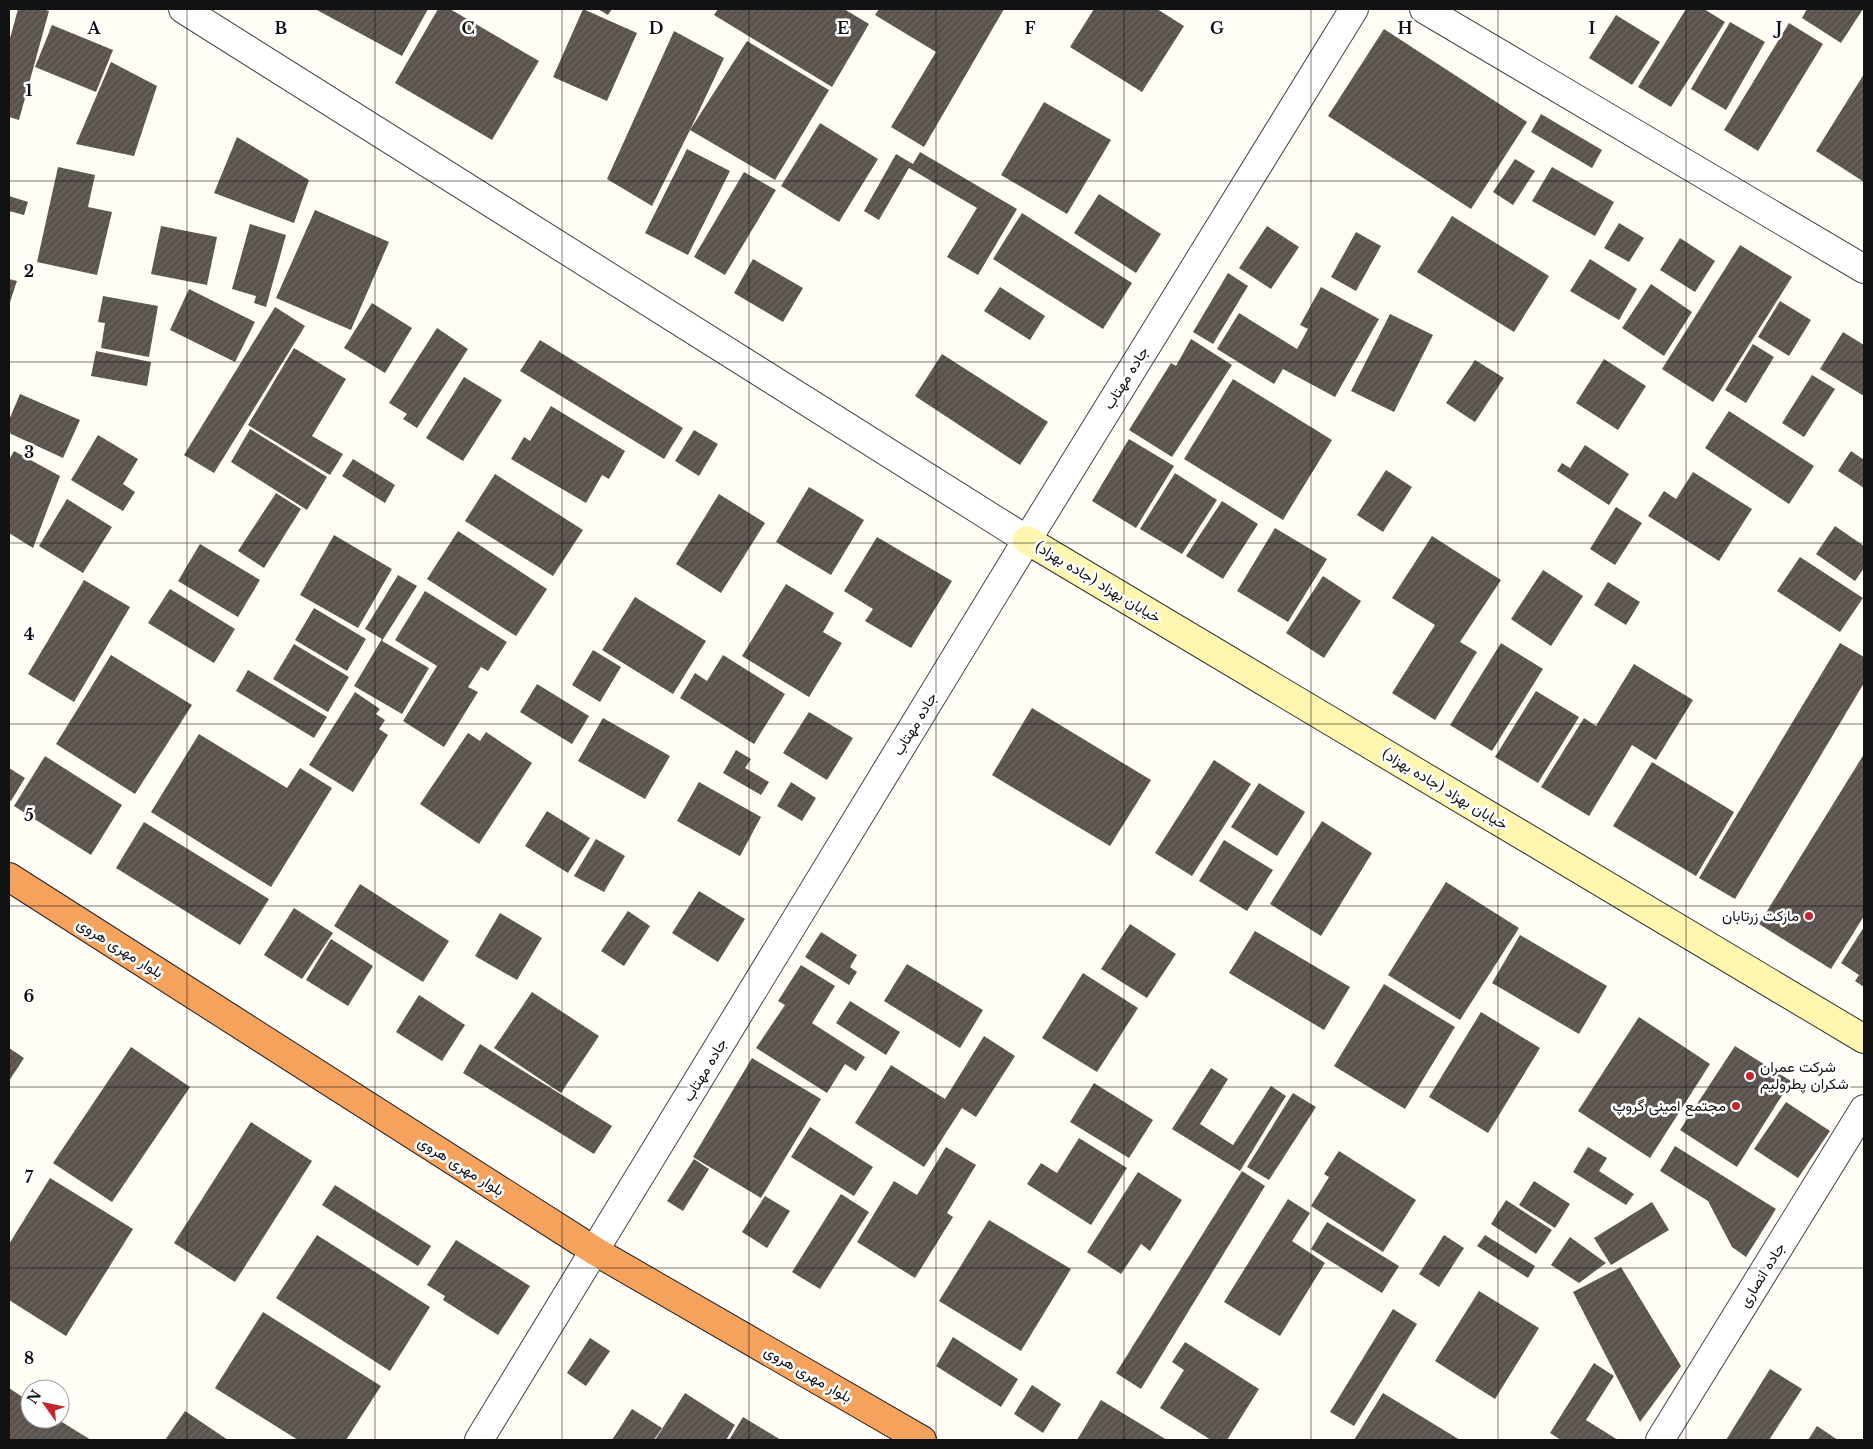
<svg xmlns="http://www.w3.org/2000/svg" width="1873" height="1449" viewBox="0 0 1873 1449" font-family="'Libre Baskerville',Vazirmatn,serif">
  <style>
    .building { fill: url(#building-hatch) }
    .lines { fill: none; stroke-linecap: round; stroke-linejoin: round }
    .street-casing { stroke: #444; stroke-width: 30 }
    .secondary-casing { stroke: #333; stroke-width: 30 }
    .highway-casing { stroke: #222; stroke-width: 30 }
    .street { stroke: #fff; stroke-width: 28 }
    .secondary { stroke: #fff6b0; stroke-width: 28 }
    .highway { stroke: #f5a25d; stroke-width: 28 }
    .grid { fill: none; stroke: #111; stroke-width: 1; stroke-opacity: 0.55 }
    .poi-dot { fill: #c4262e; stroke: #fff; stroke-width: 2 }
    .labels { text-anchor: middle; stroke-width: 5; stroke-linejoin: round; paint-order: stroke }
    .street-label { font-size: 15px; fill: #111; stroke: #fff }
    .poi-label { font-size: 15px; fill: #111; stroke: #fff; text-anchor: end }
    .grid-label { font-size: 16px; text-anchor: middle; font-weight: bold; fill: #111; stroke: #fff; stroke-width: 5; stroke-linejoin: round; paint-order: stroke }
  </style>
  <defs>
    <pattern id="building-hatch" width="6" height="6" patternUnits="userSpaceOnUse" patternTransform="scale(1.25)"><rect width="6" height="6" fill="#5a524d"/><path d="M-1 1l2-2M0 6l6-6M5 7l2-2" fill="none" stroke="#6d6662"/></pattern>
  </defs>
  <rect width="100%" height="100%" fill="#fffdf5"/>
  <g class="building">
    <polygon points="18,9 42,9 49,11 19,120 9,117 9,42"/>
    <polygon points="315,9 428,9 402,56"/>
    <polygon points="438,9 450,9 539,61 492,140 395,83"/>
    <polygon points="583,9 637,33 607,101 553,77"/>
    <polygon points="598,9 612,9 608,15"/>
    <polygon points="718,9 844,9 869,24 832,87 714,15"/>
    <polygon points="879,9 1004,9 924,147 891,127 936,52 875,15"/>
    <polygon points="1094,9 1157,9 1184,26 1142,92 1070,47"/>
    <polygon points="1686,9 1704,9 1725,22 1671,107 1638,87"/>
    <polygon points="1807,9 1863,9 1841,43 1802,18"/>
    <polygon points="1616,15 1660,42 1632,85 1589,58"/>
    <polygon points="1730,22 1765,42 1726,110 1691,89"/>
    <polygon points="1789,23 1823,44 1758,151 1724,130"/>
    <polygon points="52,25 113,50 96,92 35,67"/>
    <polygon points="1384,29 1527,122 1471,209 1328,116"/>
    <polygon points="674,31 724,58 690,130 747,41 829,90 775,180 690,130 652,206 607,179"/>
    <polygon points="111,62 157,86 134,156 76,144"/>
    <polygon points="1864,74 1864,182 1816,151"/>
    <polygon points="1044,102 1111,140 1067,214 1001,175"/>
    <polygon points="1541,114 1602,150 1592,168 1531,132"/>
    <polygon points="820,123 878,159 839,222 781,186"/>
    <polygon points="237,137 309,180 294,223 214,193"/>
    <polygon points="687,149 730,171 688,255 645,233"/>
    <polygon points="920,152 1017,209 978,275 947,257 977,208 909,168 879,220 864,211 896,154 913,164"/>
    <polygon points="1515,159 1535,171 1513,205 1493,192"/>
    <polygon points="58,167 95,175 88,207 112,212 97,275 37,262"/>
    <polygon points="1552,167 1614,202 1595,236 1532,201"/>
    <polygon points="744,172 776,190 725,275 694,257"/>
    <polygon points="1099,194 1161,234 1136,273 1074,233"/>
    <polygon points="9,196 28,202 24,215 9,211"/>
    <polygon points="315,210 389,242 351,330 276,298"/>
    <polygon points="1022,213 1132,283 1103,329 993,259"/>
    <polygon points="1452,216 1549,276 1514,332 1417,272"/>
    <polygon points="1619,223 1644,238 1629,262 1604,248"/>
    <polygon points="250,224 286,235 266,307 254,303 256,296 232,289"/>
    <polygon points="161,226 217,237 207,285 151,274"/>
    <polygon points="1267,226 1299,247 1271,289 1239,268"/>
    <polygon points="1356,232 1381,246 1356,291 1331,277"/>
    <polygon points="1680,238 1715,261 1695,292 1660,270"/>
    <polygon points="1740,245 1792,277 1713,402 1662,369"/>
    <polygon points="753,259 803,288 783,322 734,293"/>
    <polygon points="1590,259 1637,289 1619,320 1570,291"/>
    <polygon points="1228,273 1248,286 1213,344 1193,332"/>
    <polygon points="9,279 17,281 9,305"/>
    <polygon points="1651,284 1692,312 1664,356 1622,328"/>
    <polygon points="1000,287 1045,316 1030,340 984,311"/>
    <polygon points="1321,287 1379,319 1335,397 1283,369 1274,384 1217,349 1239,313 1297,349 1308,329 1300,325"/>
    <polygon points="189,289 255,322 235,362 170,330"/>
    <polygon points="103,296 158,306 149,357 101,348 105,323 98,322"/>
    <polygon points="1780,301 1811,320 1789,356 1758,337"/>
    <polygon points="372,303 412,328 385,373 344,348"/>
    <polygon points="275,307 305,326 214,473 184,455"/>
    <polygon points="1390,314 1433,335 1394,412 1351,391"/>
    <polygon points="437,328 468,349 417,428 403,419 407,414 389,403"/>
    <polygon points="1843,332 1864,345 1864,396 1820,369"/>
    <polygon points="1191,339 1232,365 1172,457 1129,430 1171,363 1176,366"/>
    <polygon points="540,340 683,428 664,459 520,371"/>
    <polygon points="1753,344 1774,357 1746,403 1725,390"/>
    <polygon points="294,348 346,379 312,436 343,454 330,475 248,425"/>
    <polygon points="96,351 151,362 147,386 91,376"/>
    <polygon points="942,354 1048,422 1020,465 915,396"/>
    <polygon points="1604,359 1646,386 1618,430 1576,403"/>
    <polygon points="1475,360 1504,378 1475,422 1446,403"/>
    <polygon points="1812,375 1835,389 1804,437 1782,423"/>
    <polygon points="464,377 502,400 463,461 426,438"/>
    <polygon points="1233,379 1332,440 1283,520 1184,459"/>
    <polygon points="20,394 80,420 63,458 9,433 9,420"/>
    <polygon points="551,406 625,451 609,479 602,475 586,503 511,459 524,437 530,441"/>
    <polygon points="1729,411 1814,466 1789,504 1705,448"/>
    <polygon points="250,429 327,477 307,510 231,462"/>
    <polygon points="694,430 718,444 699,476 675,461"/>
    <polygon points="98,435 138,459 123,484 135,492 123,511 71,480"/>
    <polygon points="1129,439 1174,466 1136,528 1092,501"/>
    <polygon points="1585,445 1629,474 1609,505 1557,471 1562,463 1570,468"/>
    <polygon points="14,451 60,476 33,548 9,533 9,460"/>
    <polygon points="1851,451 1864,460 1864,488 1838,471"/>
    <polygon points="353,459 395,485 385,503 342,476"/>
    <polygon points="1386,470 1412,487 1383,532 1357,515"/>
    <polygon points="1693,472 1752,509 1719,561 1648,516 1664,491 1676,499"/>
    <polygon points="1175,473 1217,500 1182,554 1140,529"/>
    <polygon points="495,474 583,530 553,576 465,521"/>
    <polygon points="809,487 864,520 831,575 776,542"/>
    <polygon points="276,493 301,509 264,568 238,551"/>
    <polygon points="719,494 765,523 721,593 676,564"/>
    <polygon points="67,499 112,527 83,573 39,546"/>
    <polygon points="1222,501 1258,524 1223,579 1186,556"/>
    <polygon points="1616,507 1642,523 1615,565 1590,549"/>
    <polygon points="1835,526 1864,546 1864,568 1855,581 1816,554"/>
    <polygon points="1275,528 1327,559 1288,622 1237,591"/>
    <polygon points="458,531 547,589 516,636 427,579"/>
    <polygon points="334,535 392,569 358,628 300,595"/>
    <polygon points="1432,536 1501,580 1460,642 1477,652 1435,720 1392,693 1435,625 1392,598"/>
    <polygon points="877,537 952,581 911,648 865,621 873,609 844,591"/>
    <polygon points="200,544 260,580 238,617 178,581"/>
    <polygon points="1800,557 1863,598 1840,632 1777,591"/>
    <polygon points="1543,570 1583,596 1551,646 1511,619"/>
    <polygon points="398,575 417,586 382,641 429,668 402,714 354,686 382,639 365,629"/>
    <polygon points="1323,576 1361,601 1324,658 1286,633"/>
    <polygon points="84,580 130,607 74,702 28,674"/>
    <polygon points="1608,582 1640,602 1626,625 1594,605"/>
    <polygon points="786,584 834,613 823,632 842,643 809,697 742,656"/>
    <polygon points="170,589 235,629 214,663 148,623"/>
    <polygon points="425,591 507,642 488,671 481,667 468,687 478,692 444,747 403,721 437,666 395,640"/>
    <polygon points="635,597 706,641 673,694 602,650"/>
    <polygon points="314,608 366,639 347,671 295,640"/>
    <polygon points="1501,643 1543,669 1492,751 1450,725"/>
    <polygon points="1840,643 1864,657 1864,683 1735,899 1699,878"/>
    <polygon points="294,644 349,677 328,712 273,679"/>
    <polygon points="593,650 621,667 600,702 572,685"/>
    <polygon points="111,655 192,705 135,794 56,744"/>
    <polygon points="723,655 785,694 754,744 680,698 695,673 707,681"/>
    <polygon points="1634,664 1693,700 1656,760 1632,745 1589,816 1541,787 1584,718 1596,726"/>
    <polygon points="248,670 327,717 314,738 236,691"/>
    <polygon points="537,684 589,716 572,744 520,712"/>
    <polygon points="1536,691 1579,717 1538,783 1495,757"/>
    <polygon points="355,692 380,709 376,714 385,720 379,729 388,735 353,792 309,765"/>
    <polygon points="1032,708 1151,780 1110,846 992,775"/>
    <polygon points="809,712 853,738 827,780 783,753"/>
    <polygon points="603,718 670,756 645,799 578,761"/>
    <polygon points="486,732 532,763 479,844 420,804 468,733 480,741"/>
    <polygon points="199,734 287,788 300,768 332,788 271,887 151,812"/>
    <polygon points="736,750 751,759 745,768 769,782 761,795 723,773"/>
    <polygon points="1864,754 1864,916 1831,969 1759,924"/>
    <polygon points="45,756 122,805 91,855 14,806"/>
    <polygon points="1214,760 1251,784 1192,876 1155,853"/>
    <polygon points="1652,762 1734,812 1696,876 1613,826"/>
    <polygon points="9,768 25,778 11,801 9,800"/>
    <polygon points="699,782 761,817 740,856 677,821"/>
    <polygon points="791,782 816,798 802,821 777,806"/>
    <polygon points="1259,783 1305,812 1277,856 1231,827"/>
    <polygon points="547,811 590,838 568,873 525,846"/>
    <polygon points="1322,821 1372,853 1321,936 1270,904"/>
    <polygon points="144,822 269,899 240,945 116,868"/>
    <polygon points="596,839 625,856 604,892 574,876"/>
    <polygon points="1224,840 1273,870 1247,911 1199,881"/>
    <polygon points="1446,882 1519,928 1460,1020 1388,975"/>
    <polygon points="360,884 449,941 423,982 334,926"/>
    <polygon points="699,891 745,919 718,962 672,933"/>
    <polygon points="294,908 333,933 302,979 264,955"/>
    <polygon points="628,911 650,926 624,966 601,951"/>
    <polygon points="500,913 542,938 517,980 475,956"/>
    <polygon points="1130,924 1176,954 1147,998 1101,969"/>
    <polygon points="1864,927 1864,987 1855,981 1859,975 1841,963"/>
    <polygon points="1255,931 1350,987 1324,1030 1229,973"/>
    <polygon points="821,932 857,955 850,967 857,972 849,985 805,957"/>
    <polygon points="1520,935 1607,986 1579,1034 1492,983"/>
    <polygon points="331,939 373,966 348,1006 306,980"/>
    <polygon points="907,964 983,1010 960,1048 884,1001"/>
    <polygon points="801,965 835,986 812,1023 865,1057 856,1071 845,1064 827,1093 756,1048 785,1005 778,1001"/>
    <polygon points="1083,973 1138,1008 1097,1072 1042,1038"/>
    <polygon points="1384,984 1455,1027 1405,1109 1334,1066"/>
    <polygon points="532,992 599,1036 561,1093 494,1048"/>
    <polygon points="419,995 465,1025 442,1061 396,1032"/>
    <polygon points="850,1001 900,1032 886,1055 836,1023"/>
    <polygon points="1481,1012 1540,1048 1488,1133 1429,1097"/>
    <polygon points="1639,1017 1710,1064 1650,1158 1578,1111"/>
    <polygon points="984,1036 1015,1056 976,1117 962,1108 924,1167 855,1123 891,1065 945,1099"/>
    <polygon points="480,1044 612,1126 594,1154 463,1073"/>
    <polygon points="1735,1046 1791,1081 1737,1167 1680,1130"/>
    <polygon points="131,1047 190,1087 112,1202 53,1163"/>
    <polygon points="9,1048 24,1058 9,1081"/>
    <polygon points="752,1058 821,1099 761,1198 693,1157"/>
    <polygon points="1211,1068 1228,1079 1200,1124 1233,1145 1271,1086 1286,1096 1240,1171 1172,1129"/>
    <polygon points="1094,1083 1153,1120 1129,1158 1070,1122"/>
    <polygon points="1293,1093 1316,1107 1269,1180 1247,1167"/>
    <polygon points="1786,1102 1830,1131 1798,1178 1754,1149"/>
    <polygon points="251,1122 312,1161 235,1282 174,1243"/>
    <polygon points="810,1127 873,1167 854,1196 791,1157"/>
    <polygon points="1079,1138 1127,1168 1091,1225 1027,1184 1041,1163 1057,1173"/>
    <polygon points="1675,1146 1776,1209 1746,1257 1732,1247 1708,1201 1660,1171"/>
    <polygon points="946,1147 976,1165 947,1213 953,1217 915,1278 857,1242 894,1181 917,1195"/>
    <polygon points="1588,1147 1607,1158 1599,1171 1634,1194 1626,1205 1573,1172"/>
    <polygon points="1339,1151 1416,1200 1383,1252 1311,1206 1329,1177 1324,1174"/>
    <polygon points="694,1159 709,1169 683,1211 667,1201"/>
    <polygon points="1242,1171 1265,1186 1141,1389 1116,1373"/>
    <polygon points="1138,1172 1182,1200 1150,1251 1141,1244 1121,1274 1087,1252"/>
    <polygon points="50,1178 133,1229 66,1336 9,1300 9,1244"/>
    <polygon points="1534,1181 1570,1204 1555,1228 1519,1205"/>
    <polygon points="335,1185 431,1246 418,1266 322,1205"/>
    <polygon points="841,1194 869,1212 820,1289 792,1272"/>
    <polygon points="765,1196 790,1211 767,1248 742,1232"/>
    <polygon points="1288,1199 1310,1213 1292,1241 1325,1263 1280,1336 1224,1302"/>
    <polygon points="1506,1200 1552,1230 1536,1254 1491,1224"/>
    <polygon points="1652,1202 1669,1230 1611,1265 1594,1238"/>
    <polygon points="989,1220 1071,1269 1021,1351 939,1301"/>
    <polygon points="1327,1222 1399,1266 1382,1293 1311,1249"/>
    <polygon points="317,1235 430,1307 390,1371 276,1298"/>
    <polygon points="1444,1235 1464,1248 1439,1287 1419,1274"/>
    <polygon points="1485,1235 1535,1266 1528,1278 1477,1246"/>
    <polygon points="1570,1237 1606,1263 1579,1283 1551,1265"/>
    <polygon points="456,1240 530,1286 498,1335 443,1300 445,1296 427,1285"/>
    <polygon points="1621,1267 1681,1366 1640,1422 1573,1292"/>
    <polygon points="1479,1291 1539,1328 1495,1399 1435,1361"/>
    <polygon points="1393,1309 1417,1324 1354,1426 1330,1412"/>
    <polygon points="263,1312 381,1386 346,1440 298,1440 215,1388"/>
    <polygon points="953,1337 1018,1379 1001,1407 936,1366"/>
    <polygon points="590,1338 610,1351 586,1386 567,1373"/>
    <polygon points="1185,1342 1259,1389 1227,1440 1211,1440 1160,1408 1184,1370 1172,1362"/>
    <polygon points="1594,1363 1614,1376 1586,1420 1618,1440 1561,1440 1550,1433"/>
    <polygon points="1770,1369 1802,1389 1769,1440 1726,1440"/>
    <polygon points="1032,1385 1061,1404 1043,1433 1014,1414"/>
    <polygon points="9,1388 30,1402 30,1419 57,1419 91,1440 9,1440"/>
    <polygon points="685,1393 735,1425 726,1440 655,1440"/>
    <polygon points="1383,1393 1460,1440 1354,1440"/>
    <polygon points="1101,1400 1167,1440 1077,1440"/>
    <polygon points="632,1409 662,1428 654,1440 612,1440"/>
    <polygon points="185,1411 228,1440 165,1440"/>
    <polygon points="743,1417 781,1440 729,1440"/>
    <polygon points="1817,1426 1838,1440 1808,1440"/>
  </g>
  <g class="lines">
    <defs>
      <g id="street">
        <polyline points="183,9 1027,540"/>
        <polyline points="1424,9 1864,269"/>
        <polyline points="479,1440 1027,540 1354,9"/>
        <polyline points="1660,1440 1864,1109"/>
      </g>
      <polyline id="secondary" points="1027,540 1864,1039"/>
      <polyline id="highway" points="9,877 595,1251 922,1440"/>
    </defs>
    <use href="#street" class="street-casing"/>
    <use href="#secondary" class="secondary-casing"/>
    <use href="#highway" class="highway-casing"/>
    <use href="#street" class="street"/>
    <use href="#secondary" class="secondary"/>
    <use href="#highway" class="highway"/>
  </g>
  <path class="grid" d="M187,9v1431M375,9v1431M562,9v1431M749,9v1431M936,9v1431M1124,9v1431M1311,9v1431M1498,9v1431M1686,9v1431M9,181h1855M9,362h1855M9,543h1855M9,724h1855M9,906h1855M9,1087h1855M9,1268h1855"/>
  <g class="poi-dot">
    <circle cx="1809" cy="916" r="5"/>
    <circle cx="1750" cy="1076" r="5"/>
    <circle cx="1736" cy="1106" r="5"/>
  </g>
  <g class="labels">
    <g class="street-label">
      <text transform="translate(1126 378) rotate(-58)" y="5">جاده مهتاب</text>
      <text transform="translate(1098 582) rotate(31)" y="5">خیابان بهزاد (جاده بهزاد)</text>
      <text transform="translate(915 724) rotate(-59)" y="5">جاده مهتاب</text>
      <text transform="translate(1445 789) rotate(31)" y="5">خیابان بهزاد (جاده بهزاد)</text>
      <text transform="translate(120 948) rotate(32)" y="5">بلوار مهری هروی</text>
      <text transform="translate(705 1070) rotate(-59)" y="5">جاده مهتاب</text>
      <text transform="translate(461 1166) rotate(32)" y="5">بلوار مهری هروی</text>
      <text transform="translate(1762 1275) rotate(-58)" y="5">جاده انصاری</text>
      <text transform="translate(808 1374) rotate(30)" y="5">بلوار مهری هروی</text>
    </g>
    <g class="poi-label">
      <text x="1799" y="921">مارکت زرتابان</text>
      <text x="1760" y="1072" text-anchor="start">شرکت عمران<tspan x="1760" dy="17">شکران پطرولیم</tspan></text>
      <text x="1726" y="1111">مجتمع امینی گروپ</text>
    </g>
  </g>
  <g class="grid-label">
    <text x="94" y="34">A</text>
    <text x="281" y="34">B</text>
    <text x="468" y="34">C</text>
    <text x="656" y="34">D</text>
    <text x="843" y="34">E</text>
    <text x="1030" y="34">F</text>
    <text x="1217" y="34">G</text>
    <text x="1405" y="34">H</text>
    <text x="1592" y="34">I</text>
    <text x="1779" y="34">J</text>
    <text x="29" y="96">1</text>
    <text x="29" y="277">2</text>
    <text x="29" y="458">3</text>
    <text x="29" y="640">4</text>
    <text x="29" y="821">5</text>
    <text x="29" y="1002">6</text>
    <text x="29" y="1183">7</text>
    <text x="29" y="1364">8</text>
  </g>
  <rect width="1873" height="1449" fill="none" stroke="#111111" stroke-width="20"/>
  <g transform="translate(45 1404) rotate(303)"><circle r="24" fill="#ffffff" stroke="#a0a0a0"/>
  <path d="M0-4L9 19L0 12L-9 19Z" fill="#c4262e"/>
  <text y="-8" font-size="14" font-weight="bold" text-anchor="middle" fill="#111111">N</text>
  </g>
</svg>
